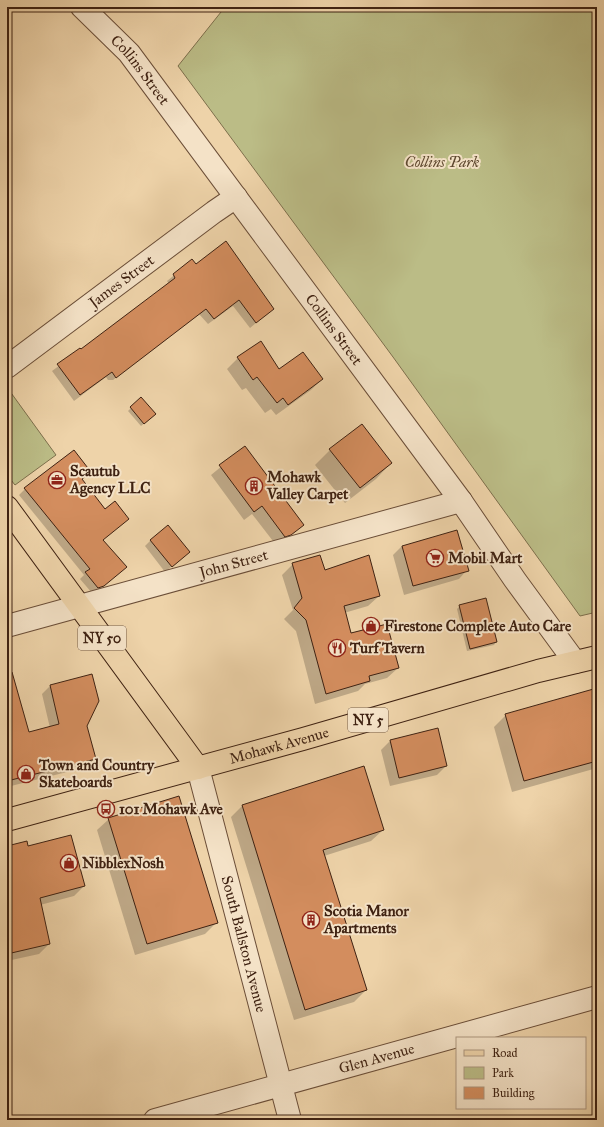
<svg xmlns="http://www.w3.org/2000/svg" width="604" height="1127" viewBox="0 0 604 1127" font-family="'IM FELL Great Primer',serif">
  <style>
    .green { fill: #bbbc86; stroke: #7d6f4c }
    .shadow { fill: #0003 }
    .building { fill: #d38d5e; stroke: #3f2212 }
    .lines { fill: none; stroke-linecap: round; stroke-linejoin: round }
    .minor-casing { stroke: #6b4e38; stroke-width: 24 }
    .major-casing { stroke: #3f2212; stroke-width: 24 }
    .minor { stroke: #f4e2c7; stroke-width: 22 }
    .major { stroke: #eed3a9; stroke-width: 22 }
    .labels { text-anchor: middle; stroke-width: 4; stroke-linejoin: round; paint-order: stroke }
    .shield { fill: #f4e2c7; stroke: #755c48; stroke-width: 1 }
    .shield-label { font-size: 14px; font-weight: bold; fill: #3f2212 }
    .street-label { font-size: 15px; fill: #3f2212; stroke: #f4e2c7 }
    .park-label { font-size: 15px; font-style: italic; fill: #5e482f; stroke: #f4e2c7 }
    .poi-label { font-size: 15px; font-weight: bold; fill: #3f2212; stroke: #f4e2c7; text-anchor: start }
  </style>
  <rect width="100%" height="100%" fill="#eed3a9"/>
  <filter id="stains"><feTurbulence type="fractalNoise" baseFrequency=".005" numOctaves="4"/><feColorMatrix values="0 0 0 0 .2 0 0 0 0 .09 0 0 0 0 .02 0 0 0 .5 -.17"/></filter>
  <radialGradient id="worn" r=".72"><stop offset=".6" stop-color="#630" stop-opacity="0"/><stop offset="1" stop-color="#630" stop-opacity=".3"/></radialGradient>
  <g class="green">
    <polygon points="225,7 597,7 597,612 580,616 393,357 178,66"/>
    <polygon points="9,390 56,455 15,485 7,475 7,391"/>
  </g>
  <g class="shadow">
    <polygon points="192,261 196,265 273,309 250,328 233,306 208,324 199,314 113,380 108,380 106,377 74,401 52,371 169,284 167,281"/>
    <polygon points="238,358 279,370 322,379 311,390 276,415 271,409 265,413 246,388 242,390 227,369"/>
    <polygon points="141,398 152,417 141,426 128,411"/>
    <polygon points="244,448 302,525 281,544 276,545 252,514 244,520 211,475"/>
    <polygon points="330,450 391,463 376,479 345,503 315,465"/>
    <polygon points="81,479 105,510 128,519 102,540 119,573 97,592 92,593 80,579 84,575 19,495 25,489"/>
    <polygon points="151,540 182,558 165,572 145,546"/>
    <polygon points="402,546 467,570 459,579 404,595 393,555"/>
    <polygon points="293,564 324,572 379,596 368,606 344,613 350,634 398,668 387,678 365,684 358,691 315,704 296,631 284,619 293,610 282,575"/>
    <polygon points="460,606 496,642 494,645 467,651 457,609"/>
    <polygon points="92,676 86,726 95,758 87,767 7,787 7,690 28,734 50,728 42,694 50,686"/>
    <polygon points="597,689 597,768 512,792 494,727 506,715"/>
    <polygon points="390,741 446,766 437,775 390,786 381,750"/>
    <polygon points="363,768 383,830 371,841 324,856 366,990 354,1002 294,1020 231,817 242,806"/>
    <polygon points="109,819 217,922 205,934 135,955 97,830"/>
    <polygon points="7,847 27,847 84,886 74,896 40,905 49,944 39,954 7,961"/>
  </g>
  <g class="building">
    <polygon points="226,241 274,309 256,323 239,300 214,319 206,309 116,378 112,372 80,395 57,364 80,348 81,349 175,278 173,274 192,259 196,264"/>
    <polygon points="261,341 279,369 303,352 323,379 288,405 283,398 277,403 257,377 253,380 237,357"/>
    <polygon points="141,397 156,414 144,424 130,407"/>
    <polygon points="362,424 392,463 360,488 329,449"/>
    <polygon points="245,446 304,525 291,535 285,537 262,506 254,512 219,465"/>
    <polygon points="74,450 91,472 82,479 105,509 115,501 129,519 103,540 127,567 104,586 98,588 85,572 90,569 24,488"/>
    <polygon points="168,525 190,552 172,567 150,540"/>
    <polygon points="457,530 469,571 413,586 402,546"/>
    <polygon points="320,555 325,570 369,555 380,596 344,606 351,633 387,624 399,668 369,676 370,681 326,694 306,620 294,608 302,598 292,563"/>
    <polygon points="486,598 497,642 470,649 459,605"/>
    <polygon points="12,672 29,732 59,724 50,685 92,674 99,701 87,726 96,759 7,781 7,673"/>
    <polygon points="597,688 597,761 524,781 505,714"/>
    <polygon points="438,728 447,766 399,778 390,740"/>
    <polygon points="364,766 384,830 323,850 367,990 305,1010 242,805"/>
    <polygon points="179,796 218,923 147,944 108,818"/>
    <polygon points="71,835 85,886 40,898 50,944 7,954 7,846 27,841 28,846"/>
  </g>
  <g class="lines">
    <defs>
      <g id="minor">
        <path id="s1" d="M82,7l47,46 332,448 54,79 60,82"/>
        <path id="s2" d="M7,367l207,-155 22,-15"/>
        <path id="s3" d="M7,626l454,-125"/>
        <path id="s4" d="M198,768l92,352"/>
        <path id="s5" d="M155,1120l442,-123"/>
      </g>
      <g id="major">
        <polyline points="7,507 198,768"/>
        <path id="s6" d="M7,820l296,-81 235,-68 59,-14"/>
      </g>
    </defs>
    <use href="#minor" class="minor-casing"/>
    <use href="#major" class="major-casing"/>
    <use href="#minor" class="minor"/>
    <use href="#major" class="major"/>
  </g>
  <defs>
    <symbol id="office-ring" viewBox="-11 -11 22 22"><circle r="9.5" fill="#f4e2c7" stroke="#8f2418" stroke-width="1.5"/><path d="M-6-3h4V-5.5h4V-3h4V5H-6ZM-1-4.5V-3h2v-1.5ZM-6 0V1H6V0Z" fill="#8f2418"/></symbol>
    <symbol id="building-ring" viewBox="-11 -11 22 22"><circle r="9.5" fill="#f4e2c7" stroke="#8f2418" stroke-width="1.5"/><path d="M-4-6H4V6H1V3H-1V6H-4ZM-2.5-4.3h1.7v1.8h-1.7ZM.8-4.3h1.7v1.8H.8ZM-2.5-1h1.7V.8h-1.7ZM.8-1h1.7V.8H.8Z" fill="#8f2418"/></symbol>
    <symbol id="supermarket-ring" viewBox="-11 -11 22 22"><circle r="9.5" fill="#f4e2c7" stroke="#8f2418" stroke-width="1.5"/><path d="M-6-5.5h2.5l.6 2H6L4.5 2H-2.5L-4.4-4H-6ZM-1.5 3.2a1.3 1.3 0 1 0 .1 0ZM3 3.2a1.3 1.3 0 1 0 .1 0Z" fill="#8f2418"/></symbol>
    <symbol id="shop-ring" viewBox="-11 -11 22 22"><circle r="9.5" fill="#f4e2c7" stroke="#8f2418" stroke-width="1.5"/><path d="M-5-2.5h2.3a2.7 3.5 0 0 1 5.4 0H5L5.5 6h-11ZM-1.5-2.5h3a1.5 2.3 0 0 0-3 0Z" fill="#8f2418"/></symbol>
    <symbol id="restaurant-ring" viewBox="-11 -11 22 22"><circle r="9.5" fill="#f4e2c7" stroke="#8f2418" stroke-width="1.5"/><path d="M-5-6h1v4h1v-4h1v4h1v-4h1v5L-1.5 .5V6h-2V.5L-5-1ZM5-6V6H3V1.5H1.5Q1.5-4 5-6Z" fill="#8f2418"/></symbol>
    <symbol id="bus-ring" viewBox="-11 -11 22 22"><circle r="9.5" fill="#f4e2c7" stroke="#8f2418" stroke-width="1.5"/><path d="M-5-6H5V4H4V6H2V4H-2V6H-4V4H-5ZM-3.5-4V0h7V-4ZM-3.5 1.2v1.5H-2V1.2ZM2 1.2v1.5H3.5V1.2Z" fill="#8f2418"/></symbol>
  </defs>
  <g fill-rule="evenodd">
    <use href="#office-ring" x="47" y="470" width="20" height="20"/>
    <use href="#building-ring" x="244" y="476" width="20" height="20"/>
    <use href="#supermarket-ring" x="425" y="548" width="20" height="20"/>
    <use href="#shop-ring" x="361" y="616" width="20" height="20"/>
    <use href="#restaurant-ring" x="327" y="638" width="20" height="20"/>
    <use href="#shop-ring" x="16" y="764" width="20" height="20"/>
    <use href="#bus-ring" x="96" y="799" width="20" height="20"/>
    <use href="#shop-ring" x="59" y="853" width="20" height="20"/>
    <use href="#building-ring" x="301" y="910" width="20" height="20"/>
  </g>
  <g class="labels">
    <g class="shield">
      <rect x="78" y="626" width="48" height="24" rx="3"/>
      <rect x="348" y="708" width="40" height="24" rx="3"/>
    </g>
    <g class="shield-label">
      <text x="102" y="643">NY 50</text>
      <text x="368" y="725">NY 5</text>
    </g>
    <g class="street-label">
      <text dy="5" stroke="none"><textPath href="#s1" startOffset="86">Collins Street</textPath></text>
      <text dy="5" stroke="none"><textPath href="#s2" startOffset="143">James Street</textPath></text>
      <text dy="5" stroke="none"><textPath href="#s1" startOffset="410">Collins Street</textPath></text>
      <text dy="5" stroke="none"><textPath href="#s3" startOffset="235">John Street</textPath></text>
      <text dy="5" stroke="none"><textPath href="#s6" startOffset="282">Mohawk Avenue</textPath></text>
      <text dy="5" stroke="none"><textPath href="#s4" startOffset="182">South Ballston Avenue</textPath></text>
      <text dy="5" stroke="none"><textPath href="#s5" startOffset="230">Glen Avenue</textPath></text>
    </g>
    <g class="park-label">
      <text x="442" y="167">Collins Park</text>
    </g>
    <g class="poi-label">
      <text x="70" y="476">Scautub<tspan x="70" dy="17">Agency LLC</tspan></text>
      <text x="267" y="482">Mohawk<tspan x="267" dy="17">Valley Carpet</tspan></text>
      <text x="448" y="563">Mobil Mart</text>
      <text x="384" y="631">Firestone Complete Auto Care</text>
      <text x="350" y="653">Turf Tavern</text>
      <text x="39" y="770">Town and Country<tspan x="39" dy="17">Skateboards</tspan></text>
      <text x="119" y="814">101 Mohawk Ave</text>
      <text x="82" y="868">NibblexNosh</text>
      <text x="324" y="916">Scotia Manor<tspan x="324" dy="17">Apartments</tspan></text>
    </g>
  </g>
  <rect width="604" height="1127" fill="none" stroke="#eed3a9" stroke-width="24"/>
  <rect x="8" y="8" width="588" height="1111" fill="none" stroke="#3f2212" stroke-width="2"/>
  <rect x="12" y="12" width="580" height="1103" fill="none" stroke="#3f2212"/>
  <rect x="456" y="1037" width="130" height="72" fill="#f4e2c7" stroke="#ac957f"/>
  <rect x="464" y="1050" width="20" height="6" fill="#eed3a9" stroke="#ac957f"/>
  <text x="492" y="1057" font-size="12" fill="#3f2212">Road</text>
  <rect x="464" y="1067" width="20" height="12" fill="#bbbc86" stroke="#ac957f"/>
  <text x="492" y="1077" font-size="12" fill="#3f2212">Park</text>
  <rect x="464" y="1087" width="20" height="12" fill="#d38d5e" stroke="#ac957f"/>
  <text x="492" y="1097" font-size="12" fill="#3f2212">Building</text>
  <rect width="100%" height="100%" filter="url(#stains)"/>
  <rect width="100%" height="100%" fill="url(#worn)"/>
</svg>
